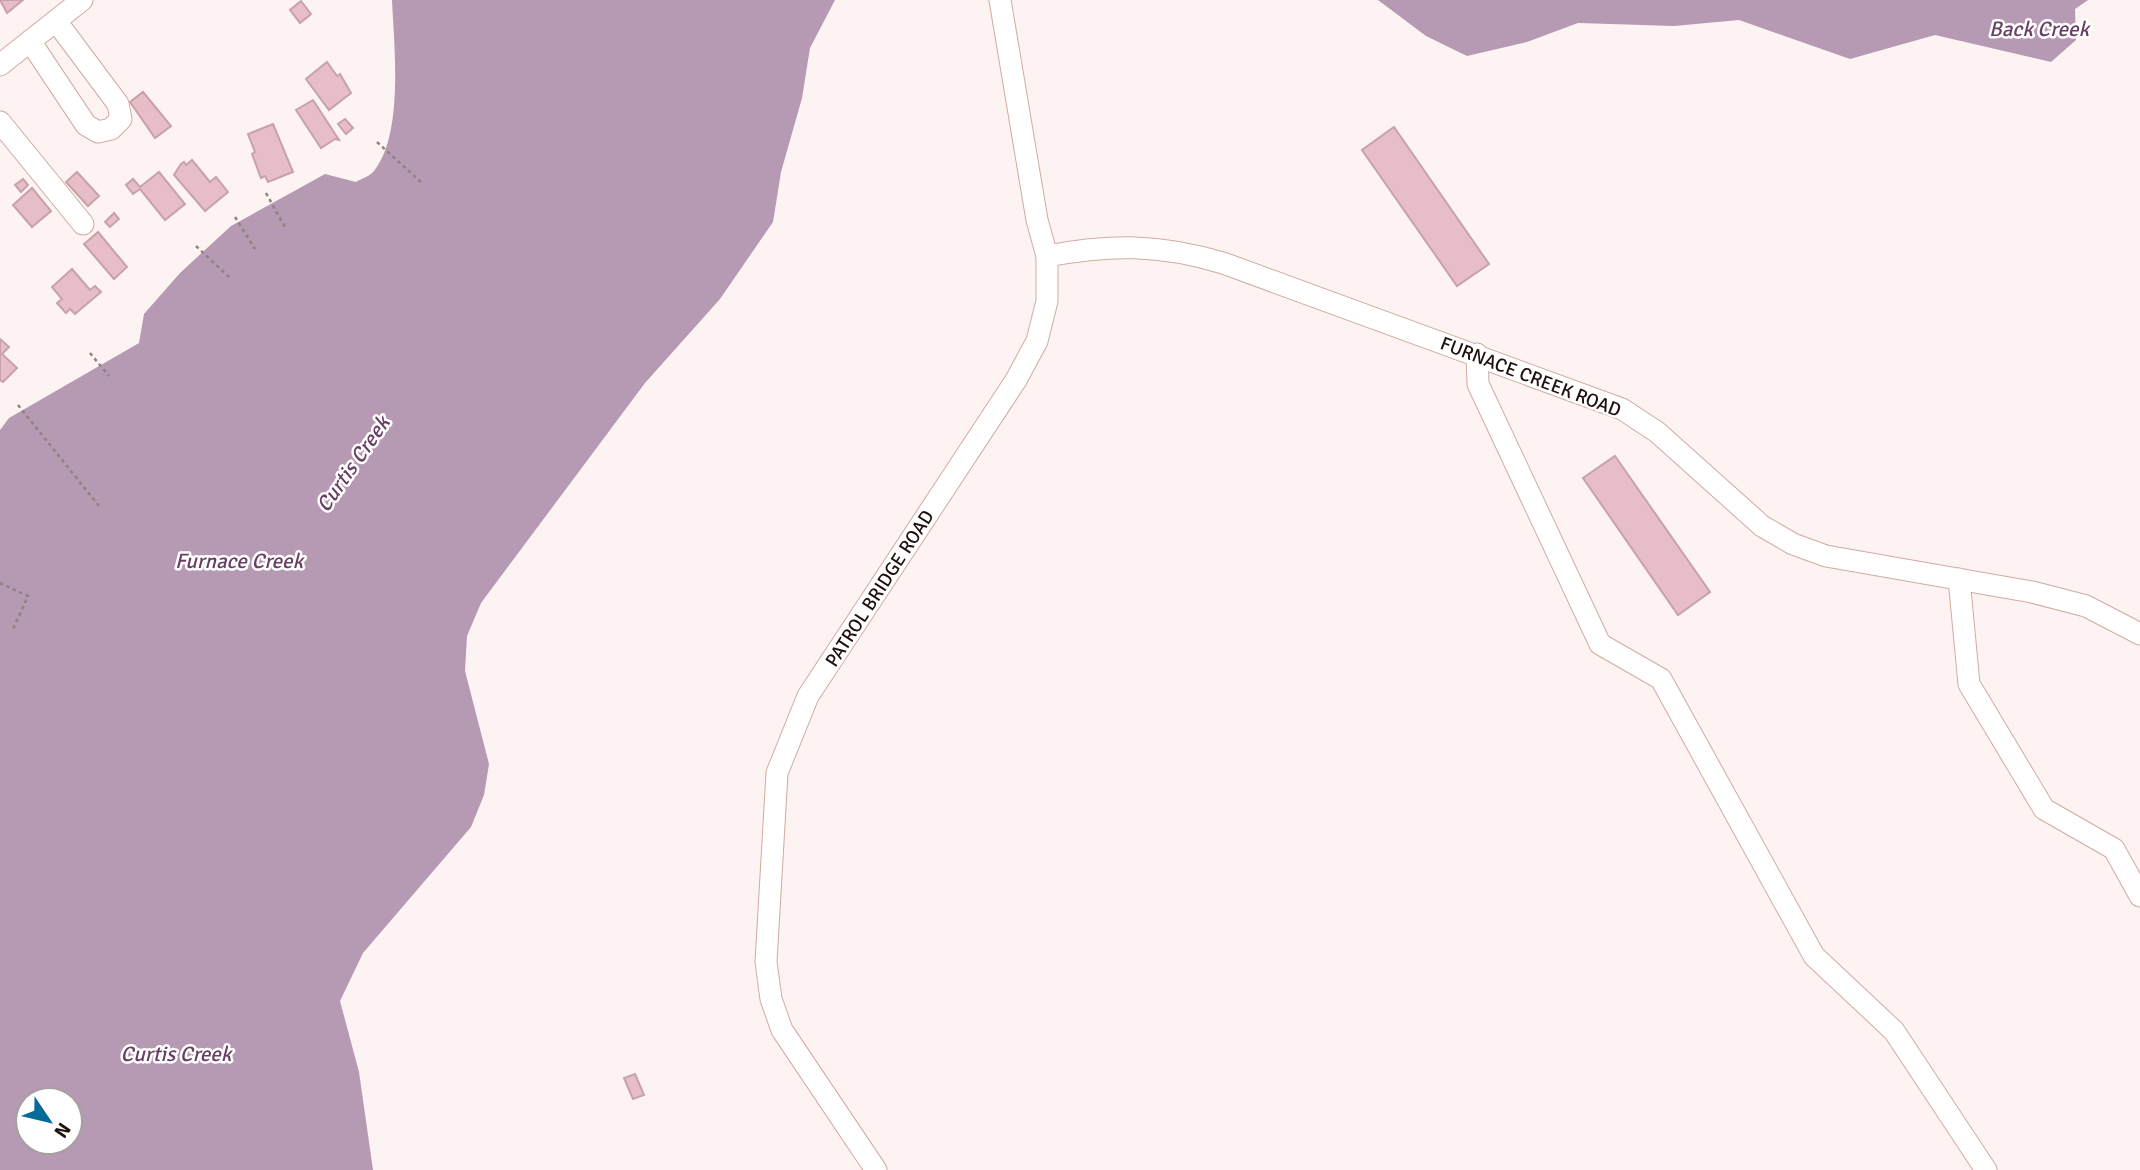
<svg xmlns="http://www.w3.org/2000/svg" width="2140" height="1170" viewBox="0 0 2140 1170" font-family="Signika,sans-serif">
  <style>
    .water { fill: #b699b2; fill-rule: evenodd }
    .building { fill: #e7bec8; stroke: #c8a1ab; stroke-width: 2 }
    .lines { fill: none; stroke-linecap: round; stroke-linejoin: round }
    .minor-casing { stroke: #d1aba2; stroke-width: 23 }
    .path { stroke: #8e8482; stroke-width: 2.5; stroke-dasharray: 3.5 3.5; stroke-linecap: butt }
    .minor { stroke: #fff; stroke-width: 21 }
    .labels { text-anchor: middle; stroke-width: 5; stroke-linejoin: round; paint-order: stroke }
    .street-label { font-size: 19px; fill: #1e110e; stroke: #fff }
    .water-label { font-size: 21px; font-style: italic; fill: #683f64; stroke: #fff }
  </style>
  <rect width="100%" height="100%" fill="#fcf3f2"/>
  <g class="water">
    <path d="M392,0h443l-25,48 -8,50 -21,74 -8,50 -53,77 -75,84 -164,220 -14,33 -2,35 24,93 -5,31 -13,32 -108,126 -23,48 19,71 14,98h-373v-740l9,-12 130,-75 5,-29 36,-41 51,-47 94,-52 31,8c5,-3 14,-6 18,-11 30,-37 20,-126 18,-171zM28,1100h42v42h-42z"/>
    <polygon points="1378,0 2088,0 2075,9 2076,40 2051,62 1935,35 1850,59 1739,20 1674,26 1578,23 1527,42 1467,56 1426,36"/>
  </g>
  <g class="building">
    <polygon points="0,0 23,0 7,13"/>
    <polygon points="301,1 311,14 300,23 290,10"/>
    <polygon points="327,62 337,76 340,74 351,93 329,110 306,79"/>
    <polygon points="143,92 171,126 155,138 130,102"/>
    <polygon points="313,100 339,140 335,139 321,148 296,110"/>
    <polygon points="345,119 353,128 346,134 338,124"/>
    <polygon points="273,124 293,172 268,182 265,176 261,178 252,154 255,152 248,134"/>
    <polygon points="1394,127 1489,264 1457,286 1362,150"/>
    <polygon points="192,160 210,182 216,177 228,192 205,211 174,175 181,164 184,162 186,165"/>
    <polygon points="77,172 99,196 88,206 66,182"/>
    <polygon points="159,172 185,204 165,220 140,189 133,194 126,185 133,179 140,187"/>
    <polygon points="23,179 28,185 21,192 15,185"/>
    <polygon points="32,188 51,211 32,227 13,205"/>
    <polygon points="114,213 119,219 110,227 105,222"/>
    <polygon points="98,232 127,267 114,279 84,244"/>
    <polygon points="72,269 90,290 95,286 101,292 75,314 70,309 66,313 57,303 62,299 52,287"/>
    <polygon points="0,339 9,347 2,354 17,368 3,382 0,380"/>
    <polygon points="1615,456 1710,592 1678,615 1583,478"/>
    <polygon points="635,1074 644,1095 633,1099 624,1078"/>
  </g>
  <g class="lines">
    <defs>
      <g id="minor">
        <polyline points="30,41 86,125 98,132 111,129 121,119 118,104 56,21"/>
        <polyline points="0,65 82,0"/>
        <polyline points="0,122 83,224"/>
        <path d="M1047,256c65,-12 112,-12 176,7l399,146 35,23 105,94 31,18 33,12 206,36 54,14 54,28"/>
        <polyline points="1477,354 1478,384 1600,644 1661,679 1814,956 1894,1031 1986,1170"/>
        <polyline points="1959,579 1969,684 2044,809 2114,849 2140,896"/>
        <polyline points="876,1170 782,1030 771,999 766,962 777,773 808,696 1016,380 1037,341 1047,301 1047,256 1037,220 1000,0"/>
      </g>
    </defs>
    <use href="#minor" class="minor-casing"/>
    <g class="path">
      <polyline points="377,142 422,183"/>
      <polyline points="266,193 286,229"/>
      <polyline points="235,217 255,249"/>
      <polyline points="196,246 230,278"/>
      <polyline points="90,353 109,376"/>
      <polyline points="18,405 99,506"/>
      <polyline points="0,583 28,596 13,629"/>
    </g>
    <use href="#minor" class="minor"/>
  </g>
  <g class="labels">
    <g class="street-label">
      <text transform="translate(1531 376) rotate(21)" y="7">FURNACE CREEK ROAD</text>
      <text transform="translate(879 588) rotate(-57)" y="7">PATROL BRIDGE ROAD</text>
    </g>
    <g class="water-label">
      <text x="2039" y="36">Back Creek</text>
      <text transform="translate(353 464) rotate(-55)" y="7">Curtis Creek</text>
      <text x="239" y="568">Furnace Creek</text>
      <text x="176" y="1061">Curtis Creek</text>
    </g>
  </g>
  <g transform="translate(49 1121) rotate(125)"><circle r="33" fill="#ffffff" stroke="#a5a09f" stroke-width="2"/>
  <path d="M0-5L12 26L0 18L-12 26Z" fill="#056b99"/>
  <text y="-10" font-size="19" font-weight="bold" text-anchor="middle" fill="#1e110e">N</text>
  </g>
</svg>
